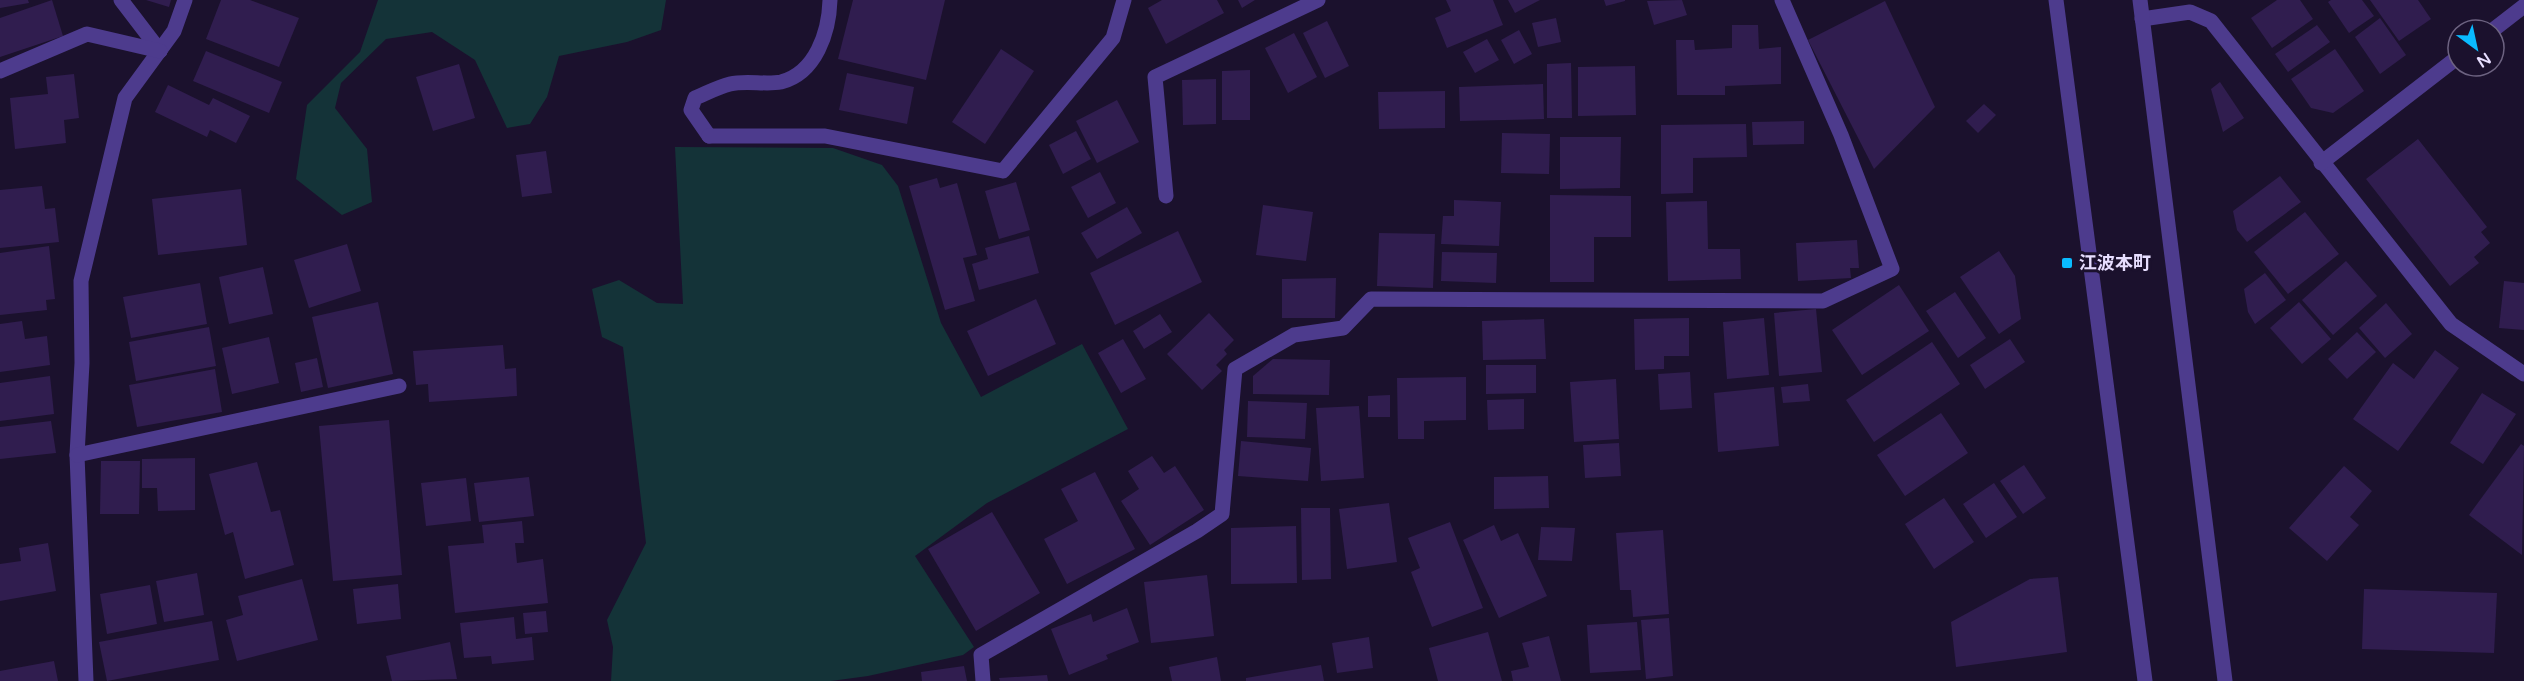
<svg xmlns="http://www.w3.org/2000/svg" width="2524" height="681" viewBox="0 0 2524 681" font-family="'Varela Round','Noto Sans JP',sans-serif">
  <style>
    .green { fill: #143338 }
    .building { fill: #301d4f }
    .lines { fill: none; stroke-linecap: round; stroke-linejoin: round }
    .service { stroke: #4d3b8d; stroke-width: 15 }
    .minor { stroke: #4d3b8d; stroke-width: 15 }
    .tertiary { stroke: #4d3b8d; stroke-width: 15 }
    .poi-dot { fill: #0abbff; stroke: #1b112d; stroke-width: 2 }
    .labels { text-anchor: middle; stroke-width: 6; stroke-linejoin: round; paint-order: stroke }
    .poi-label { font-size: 18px; font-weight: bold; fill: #e7deff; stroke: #1b112d; text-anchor: start }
  </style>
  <rect width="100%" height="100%" fill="#1b112d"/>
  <g class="green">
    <polygon points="378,0 666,0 661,30 627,42 559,56 547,97 530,124 507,128 475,60 432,32 386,39 341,83 335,108 367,149 372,202 342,215 296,179 307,105 360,52"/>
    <polygon points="675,147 833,148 882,165 898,186 941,323 981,397 1082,344 1128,429 987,503 915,556 974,647 963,655 868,676 831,681 611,681 613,647 607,620 646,543 623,347 602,337 592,289 619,280 657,303 683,304"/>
  </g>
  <g class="building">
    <polygon points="0,0 28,0 29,3 0,8"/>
    <polygon points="52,0 63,36 0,57 0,18"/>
    <polygon points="146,0 171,0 169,7"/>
    <polygon points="221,0 250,0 299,18 279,67 206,39"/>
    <polygon points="853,0 945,0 926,80 838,59"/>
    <polygon points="1162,0 1217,0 1224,13 1166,44 1148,8"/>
    <polygon points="1238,0 1255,0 1242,8"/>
    <polygon points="1446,0 1493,0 1503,25 1447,48 1435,18 1451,11"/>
    <polygon points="1508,0 1540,0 1515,13"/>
    <polygon points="1604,0 1625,0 1625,1 1606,6"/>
    <polygon points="1682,0 1687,15 1654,25 1647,1"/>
    <polygon points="2277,0 2300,0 2313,19 2272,48 2251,18"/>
    <polygon points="2331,0 2362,0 2374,16 2349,33 2328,2"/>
    <polygon points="2370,0 2418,0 2431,19 2399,41"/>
    <polygon points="1885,1 1935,107 1874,169 1808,40"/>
    <polygon points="1556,18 1561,42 1538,47 1532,23"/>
    <polygon points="2380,18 2406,55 2380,74 2355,37"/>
    <polygon points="1327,21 1349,66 1325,78 1303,33"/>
    <polygon points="1732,25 1758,25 1759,49 1781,47 1781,84 1725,86 1725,95 1677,95 1676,40 1694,40 1695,50 1732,48"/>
    <polygon points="2317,25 2330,42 2288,72 2275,54"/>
    <polygon points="1519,30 1532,54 1514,64 1501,40"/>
    <polygon points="1294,33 1317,77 1288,93 1265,48"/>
    <polygon points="1487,39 1499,60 1475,73 1463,52"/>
    <polygon points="1001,49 1034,71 985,144 952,122"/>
    <polygon points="2335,49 2364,91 2333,113 2311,108 2291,79"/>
    <polygon points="206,51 282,82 269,113 193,81"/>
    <polygon points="1571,63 1572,118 1547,118 1547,64"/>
    <polygon points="459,64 475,118 433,131 416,77"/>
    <polygon points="1635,66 1636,115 1578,116 1578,67"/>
    <polygon points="1250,70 1250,120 1222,120 1222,71"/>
    <polygon points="847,73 914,87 907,124 839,110"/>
    <polygon points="74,74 79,118 64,120 66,143 15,149 10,98 48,94 46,77"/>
    <polygon points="1216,79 1216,124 1183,125 1182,80"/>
    <polygon points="2220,82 2244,118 2223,132 2211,89"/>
    <polygon points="1543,84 1544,119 1460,121 1459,87"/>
    <polygon points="168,85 209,105 213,98 250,116 236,143 210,130 207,137 155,112"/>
    <polygon points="1445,91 1445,128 1379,129 1378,92"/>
    <polygon points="1117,100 1139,142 1097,163 1076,121"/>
    <polygon points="1984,104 1996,115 1978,133 1966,121"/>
    <polygon points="1804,121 1804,144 1753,145 1752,122"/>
    <polygon points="1746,124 1747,157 1693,158 1693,193 1661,194 1661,125"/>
    <polygon points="1076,131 1091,159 1063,174 1049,145"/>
    <polygon points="1502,133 1550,134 1549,174 1501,173"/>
    <polygon points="1560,137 1621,137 1620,188 1560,189"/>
    <polygon points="2418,139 2487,227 2481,232 2490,243 2474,257 2479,263 2450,286 2366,179"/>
    <polygon points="546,151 552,193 522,197 516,155"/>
    <polygon points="1100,172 1116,203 1088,218 1071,187"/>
    <polygon points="2280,176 2301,202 2247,242 2237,230 2233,211"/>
    <polygon points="937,178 940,188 957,183 977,255 963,258 975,301 945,310 909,186"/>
    <polygon points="1016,182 1030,230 999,239 985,191"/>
    <polygon points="42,186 45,209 55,208 59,242 0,248 0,190"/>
    <polygon points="241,189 247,245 158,255 152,199"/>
    <polygon points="1550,195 1631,196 1631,237 1594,237 1594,282 1550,282"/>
    <polygon points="1454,200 1501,202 1499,246 1441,244 1443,216 1454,216"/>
    <polygon points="1707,201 1708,249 1740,249 1741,279 1668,281 1666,202"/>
    <polygon points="1263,205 1313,212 1306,261 1256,255"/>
    <polygon points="1127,207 1142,233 1097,259 1081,233"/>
    <polygon points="2305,212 2339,254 2288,294 2254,252"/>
    <polygon points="1178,231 1202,282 1115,325 1090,273"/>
    <polygon points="1379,233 1435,234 1433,288 1377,286"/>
    <polygon points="1029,236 1039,273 979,290 972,264 988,259 985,248"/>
    <polygon points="1857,240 1859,268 1850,268 1851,278 1798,281 1796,243"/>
    <polygon points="347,244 361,291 309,308 294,260"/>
    <polygon points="49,246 55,299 46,300 47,310 0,315 0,253"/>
    <polygon points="1999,251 2015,276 2021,319 1999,334 1960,277"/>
    <polygon points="1442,252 1497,253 1496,283 1441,281"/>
    <polygon points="2346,261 2377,296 2333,335 2302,300"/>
    <polygon points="263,267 273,314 229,324 219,277"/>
    <polygon points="2265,273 2286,300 2255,324 2248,312 2244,289"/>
    <polygon points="1336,278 1335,318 1282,318 1282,279"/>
    <polygon points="2504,281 2524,283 2524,330 2499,328"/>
    <polygon points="200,283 207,324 131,338 123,297"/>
    <polygon points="1899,285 1929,331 1862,375 1832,330"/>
    <polygon points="1955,292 1986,338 1958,358 1926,311"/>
    <polygon points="1036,299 1056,344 988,376 967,331"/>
    <polygon points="378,302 393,374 328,388 312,317"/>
    <polygon points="2299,302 2331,339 2302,364 2270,328"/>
    <polygon points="2386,303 2412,334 2385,358 2359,328"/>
    <polygon points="1816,309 1822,372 1779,376 1774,313"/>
    <polygon points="1209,313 1234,340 1224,350 1227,354 1216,365 1222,371 1202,390 1167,354"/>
    <polygon points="1160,314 1172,332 1144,349 1133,331"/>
    <polygon points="1689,318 1689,356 1664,356 1664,369 1635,370 1634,319"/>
    <polygon points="1764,318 1769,375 1727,379 1723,322"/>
    <polygon points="1544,319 1546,359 1483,360 1482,321"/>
    <polygon points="22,321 25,339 47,336 50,365 0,372 0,324"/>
    <polygon points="209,327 216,366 136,381 129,342"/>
    <polygon points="2357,332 2376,352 2347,379 2328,359"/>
    <polygon points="269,337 279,383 232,394 222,348"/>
    <polygon points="1123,339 1146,379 1121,393 1098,353"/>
    <polygon points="2010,339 2025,362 1985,389 1970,365"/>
    <polygon points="1932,342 1960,384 1874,442 1846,400"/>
    <polygon points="503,345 505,369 516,368 517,396 429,402 428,384 416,385 413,351"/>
    <polygon points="2435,350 2459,368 2398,451 2353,419 2393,363 2414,379"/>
    <polygon points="317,358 323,387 301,392 295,363"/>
    <polygon points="1273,359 1330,360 1329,395 1253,394 1253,376"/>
    <polygon points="1486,365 1536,365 1536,393 1486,394"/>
    <polygon points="215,369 222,412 137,427 129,385"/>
    <polygon points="1690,372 1692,408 1660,410 1658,374"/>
    <polygon points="50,376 54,414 0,421 0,383"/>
    <polygon points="1466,377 1466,420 1424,421 1424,439 1398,439 1397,378"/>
    <polygon points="1616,379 1619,439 1574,442 1570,382"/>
    <polygon points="1808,384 1810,401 1783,403 1781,387"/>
    <polygon points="1774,387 1779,446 1718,452 1714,393"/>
    <polygon points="2482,393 2516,414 2483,464 2450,443"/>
    <polygon points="1390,395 1390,417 1368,417 1368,396"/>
    <polygon points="1524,399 1524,429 1488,430 1487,400"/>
    <polygon points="1248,401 1307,403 1305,439 1247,437"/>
    <polygon points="1359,406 1364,478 1321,481 1316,408"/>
    <polygon points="1941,413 1968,453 1905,496 1877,455"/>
    <polygon points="389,420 402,575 333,581 319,426"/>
    <polygon points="51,421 56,453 0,459 0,427"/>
    <polygon points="1241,441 1311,448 1308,481 1238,476"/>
    <polygon points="1619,443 1621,476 1585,478 1583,445"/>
    <polygon points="2521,444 2524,446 2522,555 2469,515"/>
    <polygon points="1152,456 1164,473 1175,466 1204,510 1150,545 1121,501 1139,489 1128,471"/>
    <polygon points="195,458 195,510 158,511 157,488 142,488 142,459"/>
    <polygon points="101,461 140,461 139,514 100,514"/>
    <polygon points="257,462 271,512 280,510 294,565 245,579 233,532 225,535 209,474"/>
    <polygon points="2024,465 2046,498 2023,514 2000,481"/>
    <polygon points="2344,466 2372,491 2350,517 2359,525 2327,561 2289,528"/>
    <polygon points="1095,472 1135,549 1067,584 1044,539 1078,521 1061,489"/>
    <polygon points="1548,476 1549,508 1494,509 1494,477"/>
    <polygon points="529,477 534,516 479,522 474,483"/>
    <polygon points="466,478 471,521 426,526 421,483"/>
    <polygon points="1994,483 2017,517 1986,538 1963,504"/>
    <polygon points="1944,498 1974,542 1934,569 1905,524"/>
    <polygon points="1389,503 1397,562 1347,569 1339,509"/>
    <polygon points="1301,508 1330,508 1331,579 1302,580"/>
    <polygon points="992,512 1040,593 976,631 928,549"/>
    <polygon points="522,521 524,543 515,543 517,563 543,559 548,603 455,613 448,546 484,543 482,525"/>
    <polygon points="1450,522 1483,608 1432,627 1411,572 1420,568 1408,538"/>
    <polygon points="1494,525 1501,541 1518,533 1547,596 1499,618 1463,540"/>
    <polygon points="1296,526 1297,583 1231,584 1231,528"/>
    <polygon points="1541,527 1575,528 1572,561 1538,560"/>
    <polygon points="1663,530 1669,614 1633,617 1631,590 1620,590 1616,533"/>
    <polygon points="48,543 56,591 0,601 0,564 21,561 19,548"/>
    <polygon points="197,573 204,615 164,622 156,581"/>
    <polygon points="1207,575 1214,636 1151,643 1144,582"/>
    <polygon points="2058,577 2067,652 1956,667 1951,622 2030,579"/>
    <polygon points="302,579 318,640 237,661 226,620 243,615 238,596"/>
    <polygon points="398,584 401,619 357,624 353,589"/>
    <polygon points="150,585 157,624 107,634 100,594"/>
    <polygon points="2364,589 2497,593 2494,653 2362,649"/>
    <polygon points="1127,608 1139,642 1106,655 1108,659 1069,675 1051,629 1091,614 1093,622"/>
    <polygon points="546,611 548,632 525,634 523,613"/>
    <polygon points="514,617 516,639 532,637 534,660 492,664 491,656 464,658 460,623"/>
    <polygon points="1669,618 1673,676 1646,679 1641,620"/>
    <polygon points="212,621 219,660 107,681 99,642"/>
    <polygon points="1637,622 1641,670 1590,673 1587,625"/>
    <polygon points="1488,632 1502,681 1438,681 1429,648"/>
    <polygon points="1549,636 1561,681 1513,681 1511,671 1529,667 1522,643"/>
    <polygon points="1369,637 1373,668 1337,673 1332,643"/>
    <polygon points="450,642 457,679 392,681 386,656"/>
    <polygon points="1217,657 1221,681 1172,681 1169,667"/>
    <polygon points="54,661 58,681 0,681 0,671"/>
    <polygon points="1321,665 1324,681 1246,681 1246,678"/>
    <polygon points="964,666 967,681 922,681 921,672"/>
    <polygon points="1047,675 1048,681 1000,681 999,678"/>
  </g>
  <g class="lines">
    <g class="service">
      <polyline points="121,0 160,51"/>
      <path d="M709,136l-18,-26 4,-12c12,-5 23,-11 35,-14 16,-4 35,1 51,-2 35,-9 48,-50 49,-82"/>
      <polyline points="86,681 77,455 82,363 81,281 125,98 174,31 185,0"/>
    </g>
    <g class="minor">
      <polyline points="2142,19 2190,12 2211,21 2451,324 2524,374"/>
      <polyline points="2493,30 2524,6"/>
      <polyline points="0,71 87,34 160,51"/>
      <polyline points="709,136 825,136 1003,171 1113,38 1124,0"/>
      <polyline points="2321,163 2458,57"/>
      <polyline points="1166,196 1155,77 1318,0"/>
      <polyline points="77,455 399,386"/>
      <polyline points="983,681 981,655 1197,531 1222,514 1235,369 1294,335 1343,328 1371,299 1823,301 1892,269 1841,135 1782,0"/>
    </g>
    <g class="tertiary">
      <polyline points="2056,0 2145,681"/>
      <polyline points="2140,0 2225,681"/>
    </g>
  </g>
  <rect class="poi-dot" x="2061" y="257" width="12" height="12" rx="3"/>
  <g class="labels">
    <g class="poi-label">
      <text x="2079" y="269">江波本町</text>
    </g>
  </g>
  <g transform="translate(2476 48) rotate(147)"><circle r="28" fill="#1b112d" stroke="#6d6381" stroke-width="1.5"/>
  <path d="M0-4.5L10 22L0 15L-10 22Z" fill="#0abbff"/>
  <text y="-9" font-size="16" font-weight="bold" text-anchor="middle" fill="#e7deff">N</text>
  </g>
</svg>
